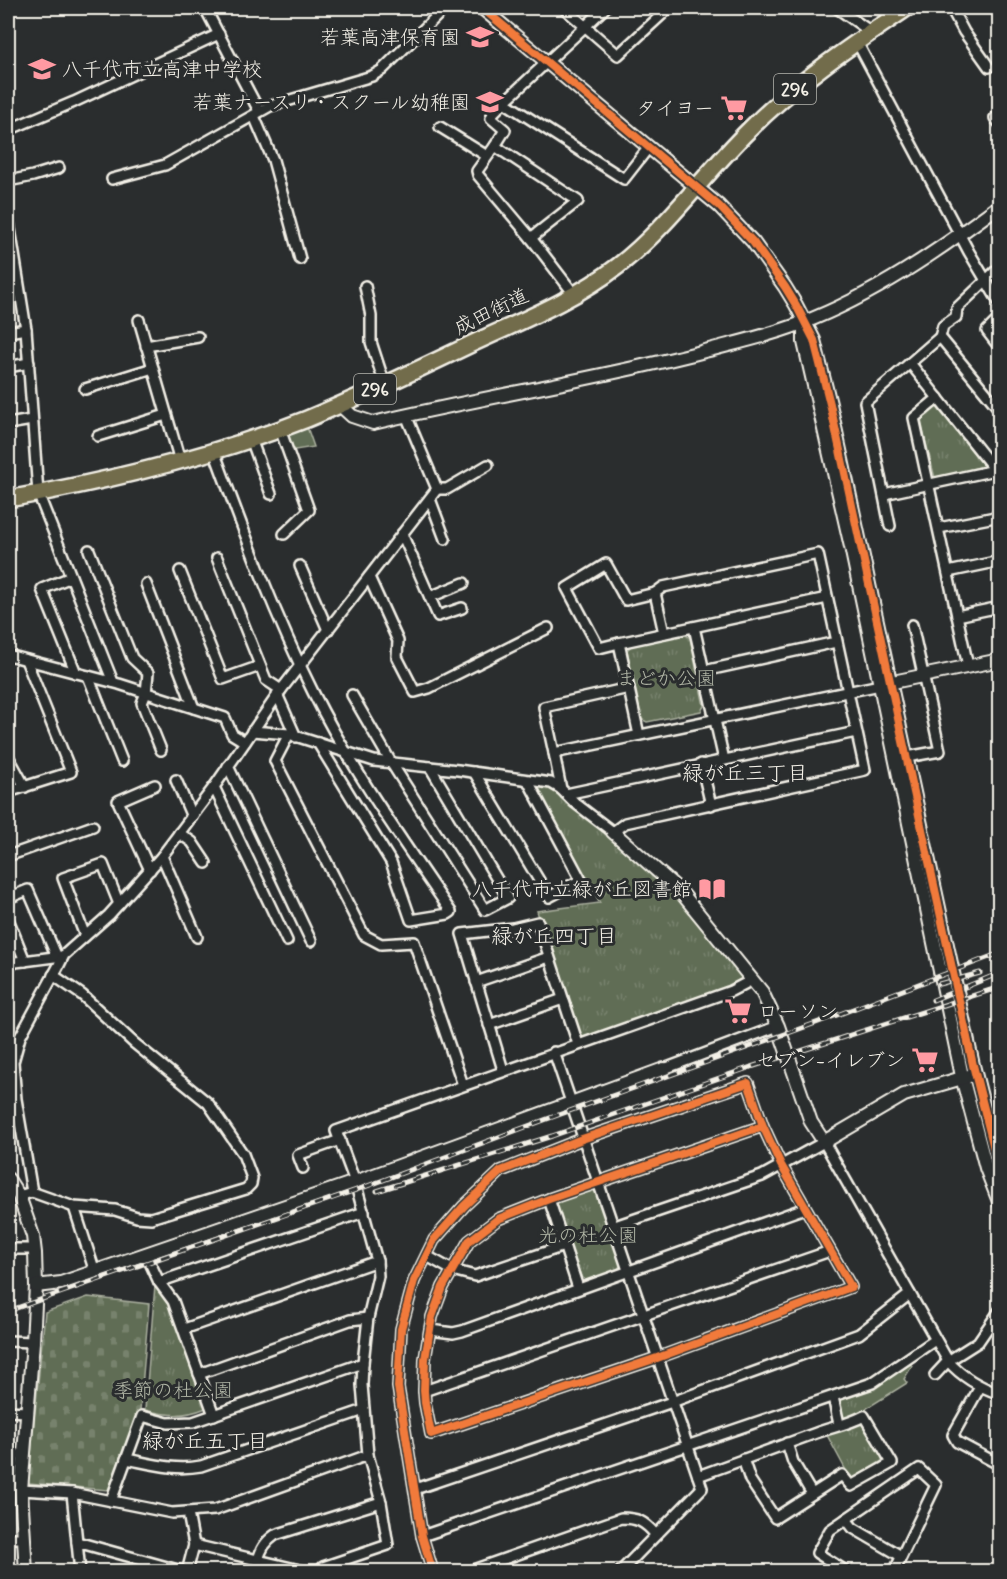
<svg xmlns="http://www.w3.org/2000/svg" width="1007" height="1579" viewBox="0 0 1007 1579" font-family="Mynerve,'Klee One',sans-serif">
  <style>
    .grass { fill: #606d55; stroke: #aaaf9e; stroke-width: 1.5 }
    .cemetery { fill: url(#cemetery-stones); stroke: #aaaf9e; stroke-width: 1.5 }
    .park { fill: url(#park-tufts); stroke: #aaaf9e; stroke-width: 1.5 }
    .lines { fill: none; stroke-linecap: round; stroke-linejoin: round }
    .minor-casing { stroke: #f4f1e8; stroke-width: 14 }
    .tertiary-casing { stroke: #f4f1e8; stroke-width: 16 }
    .trunk-casing { stroke: #f4f1e8; stroke-width: 20 }
    .minor { stroke: #2a2d2e; stroke-width: 9 }
    .tertiary { stroke: #2a2d2e; stroke-width: 12 }
    .trunk { stroke: #726c4b; stroke-width: 15 }
    .rail-casing { stroke: #f4f1e8; stroke-width: 5 }
    .rail { stroke: #2a2d2e; stroke-width: 3; stroke-dasharray: 9; stroke-linecap: butt }
    .cycleway-casing { stroke: #2a2d2e; stroke-width: 11 }
    .cycleway { stroke: #f17a3a; stroke-width: 8 }
    .labels { text-anchor: middle; stroke-width: 6; stroke-linejoin: round; paint-order: stroke }
    .shield { fill: #2a2d2e; stroke: #b7b6b0; stroke-width: 1.5 }
    .shield-label { font-size: 18px; font-weight: bold; fill: #f4f1e8 }
    .poi-label { font-size: 20px; fill: #f4f1e8; stroke: #2a2d2e; text-anchor: end }
    .street-label { font-size: 20px; fill: #f4f1e8; stroke: #2a2d2e }
    .park-label { font-size: 20px; fill: #b1b6a6; stroke: #2a2d2e }
    .neighbourhood-label { font-size: 21px; fill: #f4f1e8; stroke: #2a2d2e }
  </style>
  <defs>
    <pattern id="cemetery-stones" width="16" height="16" patternUnits="userSpaceOnUse" patternTransform="scale(1.5)"><rect width="16" height="16" fill="#606d55"/><path d="M2 7V4a2 2 0 0 1 4 0v3zM10 15v-3a2 2 0 0 1 4 0v3z" fill="#77826d"/></pattern>
    <pattern id="park-tufts" width="24" height="20" patternUnits="userSpaceOnUse" patternTransform="scale(1.5)"><rect width="24" height="20" fill="#606d55"/><path d="M3 7l-1-3M5 7V3M7 7l1-3M15 17l-1-3M17 17v-4M19 17l1-3" fill="none" stroke="#77826d"/></pattern>
  </defs>
  <rect width="100%" height="100%" fill="#2a2d2e"/>
  <filter id="ink" filterUnits="userSpaceOnUse"><feTurbulence type="fractalNoise" baseFrequency=".0167" numOctaves="2"/><feDisplacementMap in="SourceGraphic" scale="12" xChannelSelector="R" yChannelSelector="G"/><feConvolveMatrix kernelMatrix="1 2 1 2 8 2 1 2 1" color-interpolation-filters="sRGB"/></filter>
  <g filter="url(#ink)">
    <polygon class="grass" points="307,427 314,447 289,451 287,436"/>
    <polygon class="cemetery" points="88,1297 149,1304 140,1410 108,1490 28,1483 45,1312"/>
    <g class="park">
      <polygon points="936,406 984,466 935,478 920,420"/>
      <polygon points="685,634 690,638 704,706 701,711 647,722 641,719 627,650 632,645"/>
      <polygon points="540,786 551,788 575,803 680,891 752,980 578,1044 537,911 600,903 536,790"/>
      <polygon points="591,1187 595,1190 621,1265 617,1270 586,1281 581,1276 555,1205 555,1201"/>
      <path d="M155,1285l15,22 36,101c-22,9 -38,8 -61,2z"/>
      <polygon points="907,1360 912,1366 904,1379 907,1383 867,1408 864,1414 840,1423 835,1397"/>
      <path d="M858,1423l6,2 19,31 -1,5 -28,17 -5,-2 -22,-41c11,-5 21,-5 31,-12z"/>
    </g>
    <g class="lines">
      <defs>
        <g id="minor">
          <polyline points="205,8 259,111"/>
          <polyline points="564,8 618,55 669,8"/>
          <polyline points="605,8 504,102 624,179 649,147"/>
          <polyline points="837,8 871,32"/>
          <polyline points="951,8 964,32 989,67"/>
          <polyline points="999,8 1000,8"/>
          <polyline points="857,42 969,252 1000,304"/>
          <polyline points="254,116 273,160 300,259"/>
          <polyline points="995,118 1000,124"/>
          <polyline points="440,127 487,156"/>
          <polyline points="8,130 74,102 219,34"/>
          <polygon points="495,146 578,201 531,238 478,175 477,171"/>
          <polyline points="495,146 505,130 491,118 493,113 504,102"/>
          <polyline points="112,179 165,165 270,106 372,76 382,70 445,8"/>
          <polyline points="8,181 33,176 59,168"/>
          <polyline points="8,216 26,329 38,493 113,682"/>
          <polyline points="531,238 574,294"/>
          <polyline points="365,286 371,316 371,342 385,385"/>
          <polyline points="1000,318 987,331 1000,348"/>
          <polyline points="139,320 180,461"/>
          <polyline points="8,332 26,329"/>
          <polyline points="940,337 943,326 956,317 957,308 1000,267"/>
          <polyline points="146,346 198,337"/>
          <polyline points="910,363 995,470"/>
          <polyline points="8,367 29,363"/>
          <polyline points="85,389 153,368"/>
          <polyline points="938,398 914,418 968,666"/>
          <polyline points="8,424 32,420"/>
          <polyline points="280,429 309,510 284,534"/>
          <polyline points="98,436 166,415"/>
          <polyline points="251,439 271,494"/>
          <path d="M214,451c30,81 60,163 99,241 39,78 89,148 138,220l-3,2 -37,6 -20,-58 -73,-119"/>
          <polyline points="437,489 447,489 488,465"/>
          <polyline points="884,494 1000,469"/>
          <polyline points="430,499 445,539"/>
          <polyline points="890,526 865,402 940,337 1000,410"/>
          <polyline points="939,528 1000,516"/>
          <polyline points="402,534 438,616 462,608"/>
          <polyline points="89,550 132,658 148,673 146,693 142,703 161,750"/>
          <polyline points="217,558 266,680 281,690"/>
          <polyline points="300,566 328,630"/>
          <polyline points="180,571 223,679 260,666"/>
          <polyline points="948,572 1000,561"/>
          <polyline points="71,577 42,589 76,673"/>
          <polyline points="369,577 398,641 397,657 415,692 429,688 548,628"/>
          <polyline points="146,584 194,708"/>
          <polyline points="655,593 664,633"/>
          <polyline points="430,597 464,583"/>
          <polyline points="957,616 1000,607"/>
          <polyline points="694,627 724,760"/>
          <polyline points="619,643 827,598"/>
          <polyline points="8,655 119,684 225,718 232,734 245,742"/>
          <polyline points="704,671 836,642"/>
          <polyline points="88,676 122,761"/>
          <polyline points="277,694 296,737"/>
          <polyline points="352,695 392,764 485,910 508,898 430,767"/>
          <polyline points="252,731 289,734 374,761 458,770 551,783 561,789 575,803 613,832 625,823 865,770 818,554 663,587 655,593 626,600 606,564 567,588 599,648 619,643 639,735"/>
          <polyline points="289,734 275,761 364,935 381,944 414,942 463,1085"/>
          <polyline points="554,753 544,707 629,688"/>
          <polyline points="8,756 25,787"/>
          <polyline points="907,757 940,751 912,625"/>
          <polyline points="701,764 711,805"/>
          <polyline points="228,766 311,941"/>
          <polyline points="474,772 549,897 581,880 528,781"/>
          <polyline points="176,780 192,817"/>
          <polyline points="214,787 287,941"/>
          <polyline points="561,789 554,753 880,685"/>
          <polyline points="8,792 71,772 26,660"/>
          <polyline points="566,794 856,732"/>
          <polyline points="179,833 192,842 206,863"/>
          <polyline points="8,856 93,826"/>
          <polyline points="162,856 197,937"/>
          <polyline points="150,870 118,801 155,785"/>
          <polyline points="8,898 28,890 57,957"/>
          <polyline points="8,919 25,961"/>
          <polyline points="85,936 63,878 103,864 119,904"/>
          <polyline points="8,963 62,956"/>
          <polyline points="476,982 549,957"/>
          <polyline points="489,1025 563,999"/>
          <polyline points="554,1052 702,1488 620,1572"/>
          <polyline points="664,1069 778,1026"/>
          <polyline points="503,1070 462,934 513,928 538,922 578,1044"/>
          <polyline points="303,1168 298,1155 340,1140"/>
          <polyline points="32,1192 74,1207 115,1210 137,1217 151,1218 246,1189 251,1184 252,1178 243,1154 208,1103 134,1043 82,995 53,975"/>
          <polyline points="19,1196 32,1192 16,1099 13,1062 20,1037 59,965 64,955 109,915 162,856 214,787 281,690 437,489 406,415"/>
          <polyline points="549,1199 578,1288"/>
          <polyline points="74,1207 95,1272"/>
          <path d="M612,1227l150,-51 62,-34 124,219c14,16 31,26 52,33"/>
          <polyline points="8,1249 35,1249"/>
          <polyline points="146,1254 159,1282 173,1301 214,1415"/>
          <polyline points="427,1256 452,1270 475,1276 564,1246"/>
          <polyline points="159,1282 364,1212"/>
          <polyline points="184,1329 377,1261"/>
          <polyline points="430,1330 453,1333 462,1331 805,1208"/>
          <polyline points="8,1341 33,1342"/>
          <polyline points="199,1374 350,1320 368,1318"/>
          <polyline points="935,1375 948,1361 978,1342 1000,1310"/>
          <polyline points="980,1387 953,1435 957,1442 1000,1465"/>
          <polyline points="424,1391 830,1251"/>
          <polyline points="833,1397 839,1424"/>
          <polyline points="8,1411 27,1412"/>
          <polyline points="787,1443 793,1462 812,1494"/>
          <polyline points="8,1455 24,1455"/>
          <path d="M126,1459c26,5 49,12 75,7l163,-56"/>
          <path d="M698,1476c39,-14 79,-29 118,-43 17,-6 33,-9 48,-17l28,47 -41,23 -9,-11 -67,43 -25,-38 -7,-21"/>
          <polyline points="415,1489 672,1402 859,1334 910,1294"/>
          <polyline points="21,1490 72,1493 172,1513 215,1510 368,1455"/>
          <polyline points="72,1493 80,1572"/>
          <polyline points="111,1501 142,1416 168,1423 193,1422 363,1363"/>
          <polyline points="846,1519 853,1528 901,1556"/>
          <polyline points="422,1536 872,1383 935,1340"/>
          <polyline points="8,1538 22,1538"/>
          <polyline points="77,1542 185,1572"/>
          <polyline points="194,1545 308,1572"/>
          <path d="M258,1560c3,-11 7,-18 17,-25l106,-33"/>
          <polyline points="187,1572 194,1545 188,1513"/>
          <polyline points="320,1572 323,1567 388,1545 381,1502 368,1455 362,1385 363,1363 368,1318 378,1276 377,1261 355,1182 336,1131 731,991 752,980"/>
          <polyline points="433,1572 422,1536 398,1387 401,1329 414,1281 434,1240 464,1206 501,1171 582,1139 748,1083 763,1126 781,1165 851,1287 657,1358 431,1434 425,1403 424,1391 425,1359 432,1317 443,1287 469,1241 498,1219 549,1199 763,1126"/>
          <path d="M467,1572l154,-54c16,0 23,3 34,16"/>
          <polyline points="847,1572 817,1553 830,1530 919,1469 936,1485 894,1572"/>
        </g>
        <g id="tertiary">
          <polyline points="482,8 719,206 753,242 785,287 796,305 814,340 830,404 973,1065 1000,1172"/>
          <polyline points="804,324 804,342 851,547 963,1081 986,1168 1000,1204"/>
          <path d="M340,405l12,11 21,7c109,-26 220,-43 328,-71 34,-9 68,-16 101,-29 71,-27 136,-72 198,-118"/>
          <polyline points="883,684 1000,660"/>
          <polyline points="613,832 680,891 762,992 778,1026 811,1122 824,1142 904,1095 969,1076"/>
          <polyline points="8,1179 19,1196 33,1236 35,1253 36,1286 33,1342 21,1490 26,1572"/>
          <polyline points="36,1286 61,1283 355,1182 664,1069"/>
        </g>
        <path id="trunk" d="M8,499c101,-18 203,-42 299,-80 53,-22 106,-47 158,-72 51,-24 108,-46 153,-81 50,-39 86,-92 131,-136 47,-48 103,-85 158,-122"/>
      </defs>
      <use href="#minor" class="minor-casing"/>
      <use href="#tertiary" class="tertiary-casing"/>
      <use href="#trunk" class="trunk-casing"/>
      <use href="#minor" class="minor"/>
      <use href="#tertiary" class="tertiary"/>
      <use href="#trunk" class="trunk"/>
      <defs>
        <g id="rail">
          <polyline points="939,984 980,973"/>
          <polyline points="933,1000 1000,973"/>
          <polyline points="377,1191 552,1136 751,1067 1000,987"/>
          <polyline points="8,1311 362,1188 547,1119 816,1023 1000,953"/>
        </g>
      </defs>
      <use href="#rail" class="rail-casing"/>
      <use href="#rail" class="rail"/>
      <defs>
        <g id="cycleway">
          <polyline points="482,8 719,206 753,242 785,287 796,305 814,340 830,404 973,1065 1000,1172"/>
          <polyline points="433,1572 422,1536 398,1387 401,1329 414,1281 434,1240 464,1206 501,1171 582,1139 748,1083 763,1126 781,1165 851,1287 657,1358 431,1434 425,1403 424,1391 425,1359 432,1317 443,1287 469,1241 498,1219 549,1199 763,1126"/>
        </g>
      </defs>
      <use href="#cycleway" class="cycleway-casing"/>
      <use href="#cycleway" class="cycleway"/>
    </g>
  </g>
  <defs>
    <symbol id="school-bare" viewBox="-9 -9 18 18"><path d="M0-5L7-2L0 1L-7-2ZM-4 1L0 2.5L4 1V4Q0 6-4 4Z" fill="#ff9aa2" stroke="#2a2d2e" stroke-width="2.5" paint-order="stroke"/></symbol>
    <symbol id="supermarket-bare" viewBox="-9 -9 18 18"><path d="M-6-5.5h2.5l.6 2H6L4.5 2H-2.5L-4.4-4H-6ZM-1.5 3.2a1.3 1.3 0 1 0 .1 0ZM3 3.2a1.3 1.3 0 1 0 .1 0Z" fill="#ff9aa2" stroke="#2a2d2e" stroke-width="2.5" paint-order="stroke"/></symbol>
    <symbol id="library-bare" viewBox="-9 -9 18 18"><path d="M-6-4Q-3-5.5-.7-3.5V5Q-3 3-6 4ZM6-4Q3-5.5 .7-3.5V5Q3 3 6 4Z" fill="#ff9aa2" stroke="#2a2d2e" stroke-width="2.5" paint-order="stroke"/></symbol>
  </defs>
  <g fill-rule="evenodd">
    <use href="#school-bare" x="461" y="18" width="38" height="38"/>
    <use href="#school-bare" x="23" y="50" width="38" height="38"/>
    <use href="#school-bare" x="471" y="83" width="38" height="38"/>
    <use href="#supermarket-bare" x="715" y="89" width="38" height="38"/>
    <use href="#library-bare" x="693" y="870" width="38" height="38"/>
    <use href="#supermarket-bare" x="719" y="992" width="38" height="38"/>
    <use href="#supermarket-bare" x="906" y="1041" width="38" height="38"/>
  </g>
  <g class="labels">
    <g class="shield">
      <rect x="774" y="74" width="42" height="30" rx="4.5"/>
      <rect x="354" y="374" width="42" height="30" rx="4.5"/>
    </g>
    <g class="shield-label">
      <text x="795" y="95">296</text>
      <text x="375" y="395">296</text>
    </g>
    <g class="poi-label">
      <text x="460" y="44">若葉高津保育園</text>
      <text x="62" y="76" text-anchor="start">八千代市立高津中学校</text>
      <text x="470" y="109">若葉ナースリ・スクール幼稚園</text>
      <text x="714" y="115">タイヨー</text>
      <text x="692" y="896">八千代市立緑が丘図書館</text>
      <text x="758" y="1018" text-anchor="start">ローソン</text>
      <text x="905" y="1067">セブン-イレブン</text>
    </g>
    <g class="street-label">
      <text transform="translate(491 311) rotate(-26)" y="7">成田街道</text>
    </g>
    <g class="park-label">
      <text x="666" y="685">まどか公園</text>
      <text x="588" y="1242">光の杜公園</text>
      <text x="173" y="1397">季節の杜公園</text>
    </g>
    <g class="neighbourhood-label">
      <text x="745" y="780">緑が丘三丁目</text>
      <text x="554" y="943">緑が丘四丁目</text>
      <text x="205" y="1448">緑が丘五丁目</text>
    </g>
  </g>
  <rect width="1007" height="1579" fill="none" stroke="#2a2d2e" stroke-width="30"/>
  <rect x="15" y="15" width="977" height="1549" fill="none" stroke="#f4f1e8" stroke-width="2" filter="url(#ink)"/>
</svg>
